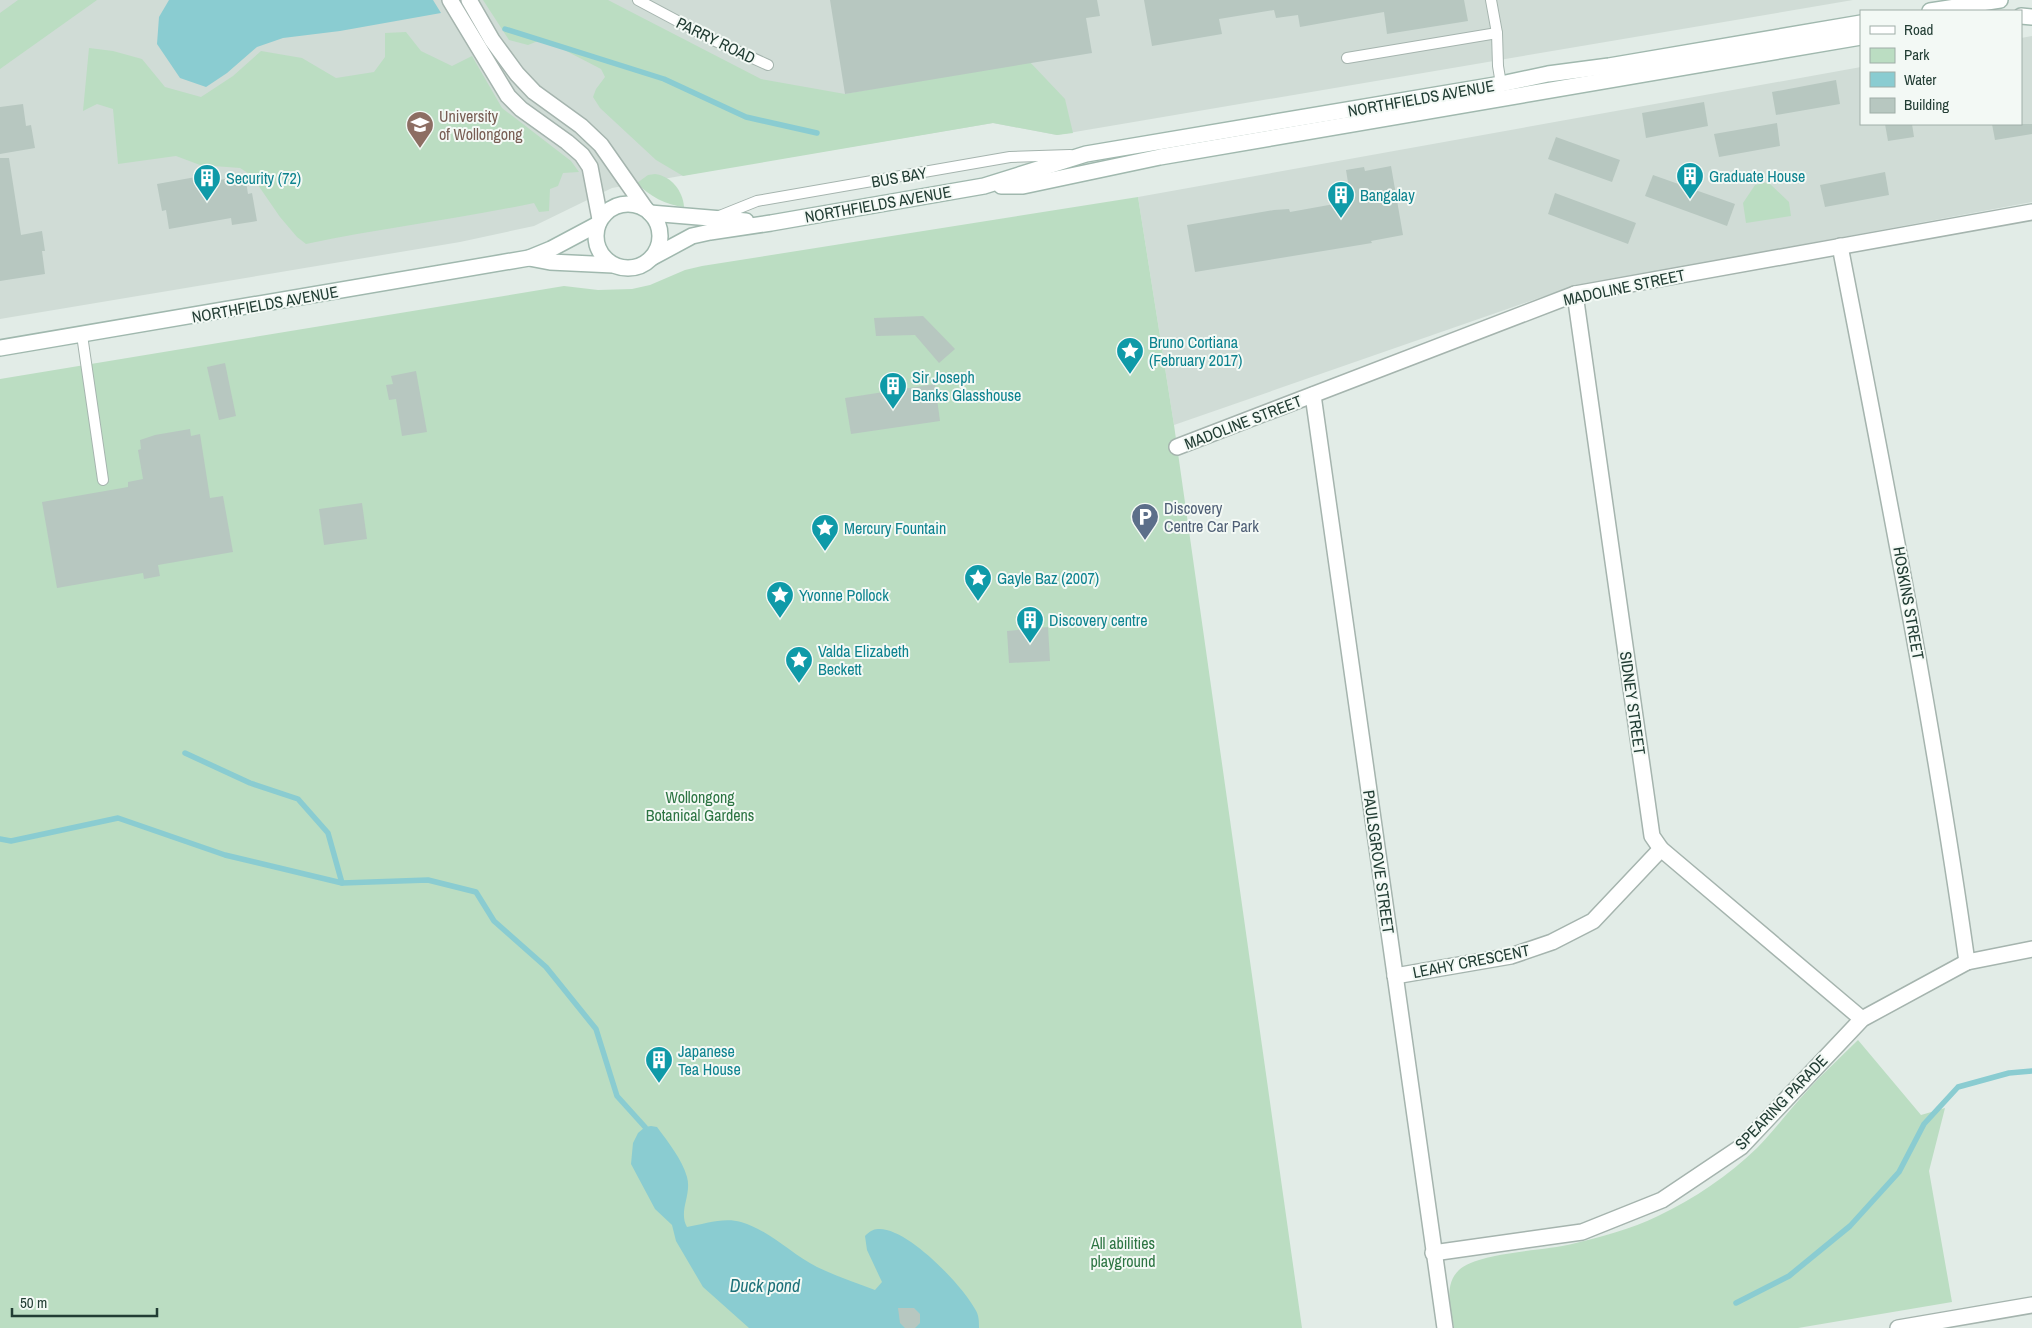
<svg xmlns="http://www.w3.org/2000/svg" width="2032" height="1328" viewBox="0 0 2032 1328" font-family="'Archivo Narrow',sans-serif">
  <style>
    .built { fill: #d0dcd6 }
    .green { fill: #bbddc2 }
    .water { fill: #8accd1 }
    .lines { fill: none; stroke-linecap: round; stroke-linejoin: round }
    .stream { stroke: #8accd1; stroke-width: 5.5 }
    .building { fill: #b7c7c0 }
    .service-casing { stroke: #a5b4ae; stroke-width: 12 }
    .minor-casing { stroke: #a5b4ae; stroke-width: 18 }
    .tertiary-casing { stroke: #a5b4ae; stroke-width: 18 }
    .secondary-casing { stroke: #a0b8ae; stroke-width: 18 }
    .service { stroke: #fff; stroke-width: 10 }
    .minor { stroke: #fff; stroke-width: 15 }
    .tertiary { stroke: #fff; stroke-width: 15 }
    .secondary { stroke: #fff; stroke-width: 15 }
    .labels { text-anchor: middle; stroke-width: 4; stroke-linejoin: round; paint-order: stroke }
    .street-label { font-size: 16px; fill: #223d34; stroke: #f3f9f5 }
    .education-label { font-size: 16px; fill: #785e54; stroke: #f3f9f5; text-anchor: start }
    .culture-label { font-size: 16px; fill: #0d838f; stroke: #f3f9f5; text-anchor: start }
    .service-label { font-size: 16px; fill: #4e5e75; stroke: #f3f9f5; text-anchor: start }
    .park-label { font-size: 16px; fill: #2c7442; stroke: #f3f9f5 }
    .water-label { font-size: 18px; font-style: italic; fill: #1c7179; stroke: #f3f9f5 }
  </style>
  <rect width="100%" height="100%" fill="#e2ece7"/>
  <g class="built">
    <polygon points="0,0 1853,0 1057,135 993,123 760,162 612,188 534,226 460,242 0,319"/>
    <polygon points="2032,36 2032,202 1568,288 1174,425 1138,197 1861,67 1861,124 2021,124 2021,38"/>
  </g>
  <g class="green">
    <polygon points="18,0 97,0 0,69 0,13"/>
    <polygon points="483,0 608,0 761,79 845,94 1028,60 1065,99 1073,133 1057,135 993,123 683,176 656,160 600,108 593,97 596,89 605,77 601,69 543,39 528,45 509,40"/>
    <path d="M406,32l15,19 31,15 20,-10 30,52 69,53 8,11 -16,1 -5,13 -8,3 -1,22 -10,1 -5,-9c-76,16 -152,25 -228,41l-9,-7 -17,-20 -29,-42 -11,-7 -40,-3 -24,-9 -58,8 -5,-55 -16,-5 -14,7 6,-63 24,3 29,8 23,28 36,10 32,-21 28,-25 41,7 34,20 38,-6 11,-15v-24z"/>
    <path d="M655,174c16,2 28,17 29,33 -18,-2 -35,-11 -47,-24l11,-8z"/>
    <polygon points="1768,182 1789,202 1791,216 1746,223 1743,203 1755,185"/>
    <polygon points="1138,197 1174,425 1302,1328 0,1328 0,379 564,286 598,290 632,289 650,285 685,270 702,266"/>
    <path d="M1858,1040l63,75 24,-7 -16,63 23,131 -154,26h-344c-3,-18 -11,-43 5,-58 20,-18 85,-19 113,-26 29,-7 59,-15 86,-28 36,-17 71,-41 99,-68 18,-18 33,-39 50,-57 16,-18 34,-34 51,-51z"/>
  </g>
  <g class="water">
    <polygon points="169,0 433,0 441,13 340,31 283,38 257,47 227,73 206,87 180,78 157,44 159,17"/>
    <path d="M651,1126l6,1c11,15 25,32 30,50 5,18 -9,34 0,50 17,-3 37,-10 54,-5 28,8 50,32 76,45 19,9 39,16 58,23l7,-8 -15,-32 -2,-14c4,-4 8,-7 13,-7 29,-2 84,56 97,80 4,6 4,12 4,19h-230l-46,-41 -27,-46 -4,-16 -17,-16 -24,-45 2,-21 5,-10 7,-6z"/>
  </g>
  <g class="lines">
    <g class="stream">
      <polyline points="505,29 664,79 746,117 817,133"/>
      <polyline points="185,753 250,783 298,799 328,833 342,883"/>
      <polyline points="0,839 11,841 118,818 225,855 342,883 428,880 476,892 494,921 546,967 596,1029 617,1096 645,1127"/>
      <polyline points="1736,1303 1789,1276 1850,1226 1899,1172 1924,1124 1958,1087 2009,1073 2032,1071"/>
    </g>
  </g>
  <g class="building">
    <polygon points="830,0 1097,0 1100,16 1086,18 1092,53 845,94"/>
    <polygon points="1144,0 1464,0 1468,21 1387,34 1384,12 1300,27 1298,15 1276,18 1274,10 1219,19 1222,34 1152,46"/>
    <polygon points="1836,80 1840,104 1776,115 1772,92"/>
    <polygon points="1704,102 1708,126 1646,138 1642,113"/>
    <polygon points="23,104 26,126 31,125 35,148 0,154 0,107"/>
    <polygon points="1777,123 1780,146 1719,157 1714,134"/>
    <polygon points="1885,124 1912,124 1914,137 1888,141"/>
    <polygon points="1992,124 2032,124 2032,134 1995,140"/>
    <polygon points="1556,137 1620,160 1612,182 1548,159"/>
    <polygon points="0,158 9,158 21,235 42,231 45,251 42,251 45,274 0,281"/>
    <polygon points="1391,166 1403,235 1371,241 1372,243 1195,272 1187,225 1274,210 1289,209 1290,212 1351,201 1346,170 1364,167 1365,171"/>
    <polygon points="1885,172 1889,195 1825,207 1820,185"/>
    <polygon points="218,173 219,180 245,176 248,194 252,193 257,221 232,225 231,218 169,229 166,210 162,211 157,184"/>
    <polygon points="1653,175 1735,204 1727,226 1645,196"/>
    <polygon points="1555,193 1636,223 1628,244 1548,214"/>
    <polygon points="923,316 955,349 939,363 915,335 876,336 874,318"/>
    <polygon points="225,363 236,416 219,420 207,367"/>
    <polygon points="416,371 427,432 402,436 396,399 389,400 386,385 393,384 391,376"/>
    <polygon points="935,384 940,421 851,434 845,398"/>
    <polygon points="190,429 191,436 200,434 210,498 223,496 233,552 158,565 160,576 144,579 143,573 57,588 42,502 128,487 128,482 143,479 138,450 141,449 140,440 155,435"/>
    <polygon points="362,503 367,539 324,545 319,509"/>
    <polygon points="1048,627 1050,661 1009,663 1007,631"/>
    <polygon points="898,1308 914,1308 920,1314 920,1323 915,1328 905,1328 900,1323"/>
  </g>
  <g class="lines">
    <defs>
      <g id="service">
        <polyline points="638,0 713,40 768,65"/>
        <polyline points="1491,0 1497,33 1498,66 1501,84"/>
        <polyline points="1347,58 1497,33"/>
        <polyline points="717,217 757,201 1010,157 1070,155"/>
        <polyline points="82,335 103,480"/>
      </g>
      <g id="minor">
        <polyline points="450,0 508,96 521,109 567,142 582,155 590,167 600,219"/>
        <polyline points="469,0 492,40 517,74 534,92 581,126 601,145 645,208"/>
        <path d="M1840,246c46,238 93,475 127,716"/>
        <polyline points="1575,294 1652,836 1661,849 1862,1019"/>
        <polyline points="1313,395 1445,1328"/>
        <polyline points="1177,447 1575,294 2032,212"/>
        <polyline points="1395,976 1511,956 1552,942 1593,921 1661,849"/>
        <polyline points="1433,1253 1582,1232 1662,1200 1741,1147 1862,1019 1967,962 2032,949"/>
      </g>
      <polyline id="tertiary" points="1898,1328 2032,1305"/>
      <g id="secondary">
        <polyline points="1930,11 2000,0"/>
        <polyline points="2021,16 2032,17"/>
        <polyline points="1001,186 1023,186 1160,157 1861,37"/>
        <circle cx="628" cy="236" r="32"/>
        <polyline points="650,213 746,221"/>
        <polyline points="653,257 692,236 710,232 771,223 984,186 1086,154 1501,84 1548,74 1609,66 1861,23"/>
        <polyline points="529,258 550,262 613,265"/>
        <polyline points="0,348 529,258 551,249 598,224"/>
      </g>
    </defs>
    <use href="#service" class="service-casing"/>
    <use href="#minor" class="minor-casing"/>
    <use href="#tertiary" class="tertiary-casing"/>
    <use href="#secondary" class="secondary-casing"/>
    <use href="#service" class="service"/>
    <use href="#minor" class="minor"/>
    <use href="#tertiary" class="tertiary"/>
    <use href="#secondary" class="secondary"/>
  </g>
  <defs>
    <symbol id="university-pin" viewBox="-11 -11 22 30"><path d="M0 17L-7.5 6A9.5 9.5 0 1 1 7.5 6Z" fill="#8d6e63" stroke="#f3f9f5"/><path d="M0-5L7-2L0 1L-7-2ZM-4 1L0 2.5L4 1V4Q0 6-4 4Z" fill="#fff"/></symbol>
    <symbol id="building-pin" viewBox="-11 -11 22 30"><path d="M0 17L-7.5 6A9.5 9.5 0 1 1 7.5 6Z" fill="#0f9aa8" stroke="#f3f9f5"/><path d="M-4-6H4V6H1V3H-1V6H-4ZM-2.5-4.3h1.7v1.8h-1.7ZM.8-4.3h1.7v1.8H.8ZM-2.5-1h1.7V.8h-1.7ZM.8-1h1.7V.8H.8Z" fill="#fff"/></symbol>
    <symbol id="sight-pin" viewBox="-11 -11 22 30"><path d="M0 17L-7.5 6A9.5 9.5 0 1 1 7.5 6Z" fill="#0f9aa8" stroke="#f3f9f5"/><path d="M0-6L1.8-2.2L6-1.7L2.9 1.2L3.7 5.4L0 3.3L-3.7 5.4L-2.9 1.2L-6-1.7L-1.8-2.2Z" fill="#fff"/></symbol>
    <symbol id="parking-pin" viewBox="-11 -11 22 30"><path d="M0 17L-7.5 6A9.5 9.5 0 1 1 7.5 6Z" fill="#5c6f8a" stroke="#f3f9f5"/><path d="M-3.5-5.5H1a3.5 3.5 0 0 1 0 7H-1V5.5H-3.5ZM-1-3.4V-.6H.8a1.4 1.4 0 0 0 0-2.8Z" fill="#fff"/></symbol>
  </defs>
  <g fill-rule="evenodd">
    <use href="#university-pin" x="404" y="109" width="32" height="43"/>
    <use href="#building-pin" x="1674" y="160" width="32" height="43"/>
    <use href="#building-pin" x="191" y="162" width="32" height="43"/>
    <use href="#building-pin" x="1325" y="179" width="32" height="43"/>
    <use href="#sight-pin" x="1114" y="335" width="32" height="43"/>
    <use href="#building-pin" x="877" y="370" width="32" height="43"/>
    <use href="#parking-pin" x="1129" y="501" width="32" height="43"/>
    <use href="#sight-pin" x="809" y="512" width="32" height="43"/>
    <use href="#sight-pin" x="962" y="562" width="32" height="43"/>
    <use href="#sight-pin" x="764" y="579" width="32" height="43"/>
    <use href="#building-pin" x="1014" y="604" width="32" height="43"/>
    <use href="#sight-pin" x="783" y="644" width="32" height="43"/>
    <use href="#building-pin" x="643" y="1044" width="32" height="43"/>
  </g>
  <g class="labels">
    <g class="street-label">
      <text transform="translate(716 40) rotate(26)" y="6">PARRY ROAD</text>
      <text transform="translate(1421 98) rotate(-10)" y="6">NORTHFIELDS AVENUE</text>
      <text transform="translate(899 177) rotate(-10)" y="6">BUS BAY</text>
      <text transform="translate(878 204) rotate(-10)" y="6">NORTHFIELDS AVENUE</text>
      <text transform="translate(1624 287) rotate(-12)" y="6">MADOLINE STREET</text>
      <text transform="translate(265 304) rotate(-10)" y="6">NORTHFIELDS AVENUE</text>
      <text transform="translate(1243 422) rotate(-21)" y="6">MADOLINE STREET</text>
      <text transform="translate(1909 603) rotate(80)" y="6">HOSKINS STREET</text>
      <text transform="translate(1633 703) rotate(82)" y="6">SIDNEY STREET</text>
      <text transform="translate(1379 862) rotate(82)" y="6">PAULSGROVE STREET</text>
      <text transform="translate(1471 961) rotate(-11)" y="6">LEAHY CRESCENT</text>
      <text transform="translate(1781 1102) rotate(-46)" y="6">SPEARING PARADE</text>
    </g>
    <g class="education-label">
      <text x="439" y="122">University<tspan x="439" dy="18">of Wollongong</tspan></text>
    </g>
    <g class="culture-label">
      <text x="1709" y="182">Graduate House</text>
      <text x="226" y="184">Security (72)</text>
      <text x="1360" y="201">Bangalay</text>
      <text x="1149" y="348">Bruno Cortiana<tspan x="1149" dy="18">(February 2017)</tspan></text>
      <text x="912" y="383">Sir Joseph<tspan x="912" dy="18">Banks Glasshouse</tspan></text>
      <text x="844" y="534">Mercury Fountain</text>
      <text x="997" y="584">Gayle Baz (2007)</text>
      <text x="799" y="601">Yvonne Pollock</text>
      <text x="1049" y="626">Discovery centre</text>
      <text x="818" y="657">Valda Elizabeth<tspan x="818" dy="18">Beckett</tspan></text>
      <text x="678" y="1057">Japanese<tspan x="678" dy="18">Tea House</tspan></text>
    </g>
    <g class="service-label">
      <text x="1164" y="514">Discovery<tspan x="1164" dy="18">Centre Car Park</tspan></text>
    </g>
    <g class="park-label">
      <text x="700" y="803">Wollongong<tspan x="700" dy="18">Botanical Gardens</tspan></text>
      <text x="1123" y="1249">All abilities<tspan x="1123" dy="18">playground</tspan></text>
    </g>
    <g class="water-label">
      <text x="765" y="1292">Duck pond</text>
    </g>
  </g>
  <rect x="1860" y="10" width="162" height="115" fill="#f3f9f5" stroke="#9faea8"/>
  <rect x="1870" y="26" width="25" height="8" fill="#ffffff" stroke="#9faea8"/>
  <text x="1904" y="35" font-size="15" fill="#223d34">Road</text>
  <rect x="1870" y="48" width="25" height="15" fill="#bbddc2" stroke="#9faea8"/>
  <text x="1904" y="60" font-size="15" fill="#223d34">Park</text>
  <rect x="1870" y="72" width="25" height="15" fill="#8accd1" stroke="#9faea8"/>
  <text x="1904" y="85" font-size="15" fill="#223d34">Water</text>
  <rect x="1870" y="98" width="25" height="15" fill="#b7c7c0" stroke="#9faea8"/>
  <text x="1904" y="110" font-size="15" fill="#223d34">Building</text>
  <path d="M12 1308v8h145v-8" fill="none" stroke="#223d34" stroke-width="2.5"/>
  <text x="20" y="1308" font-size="15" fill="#223d34" stroke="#f3f9f5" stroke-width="4" paint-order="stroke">50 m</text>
</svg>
